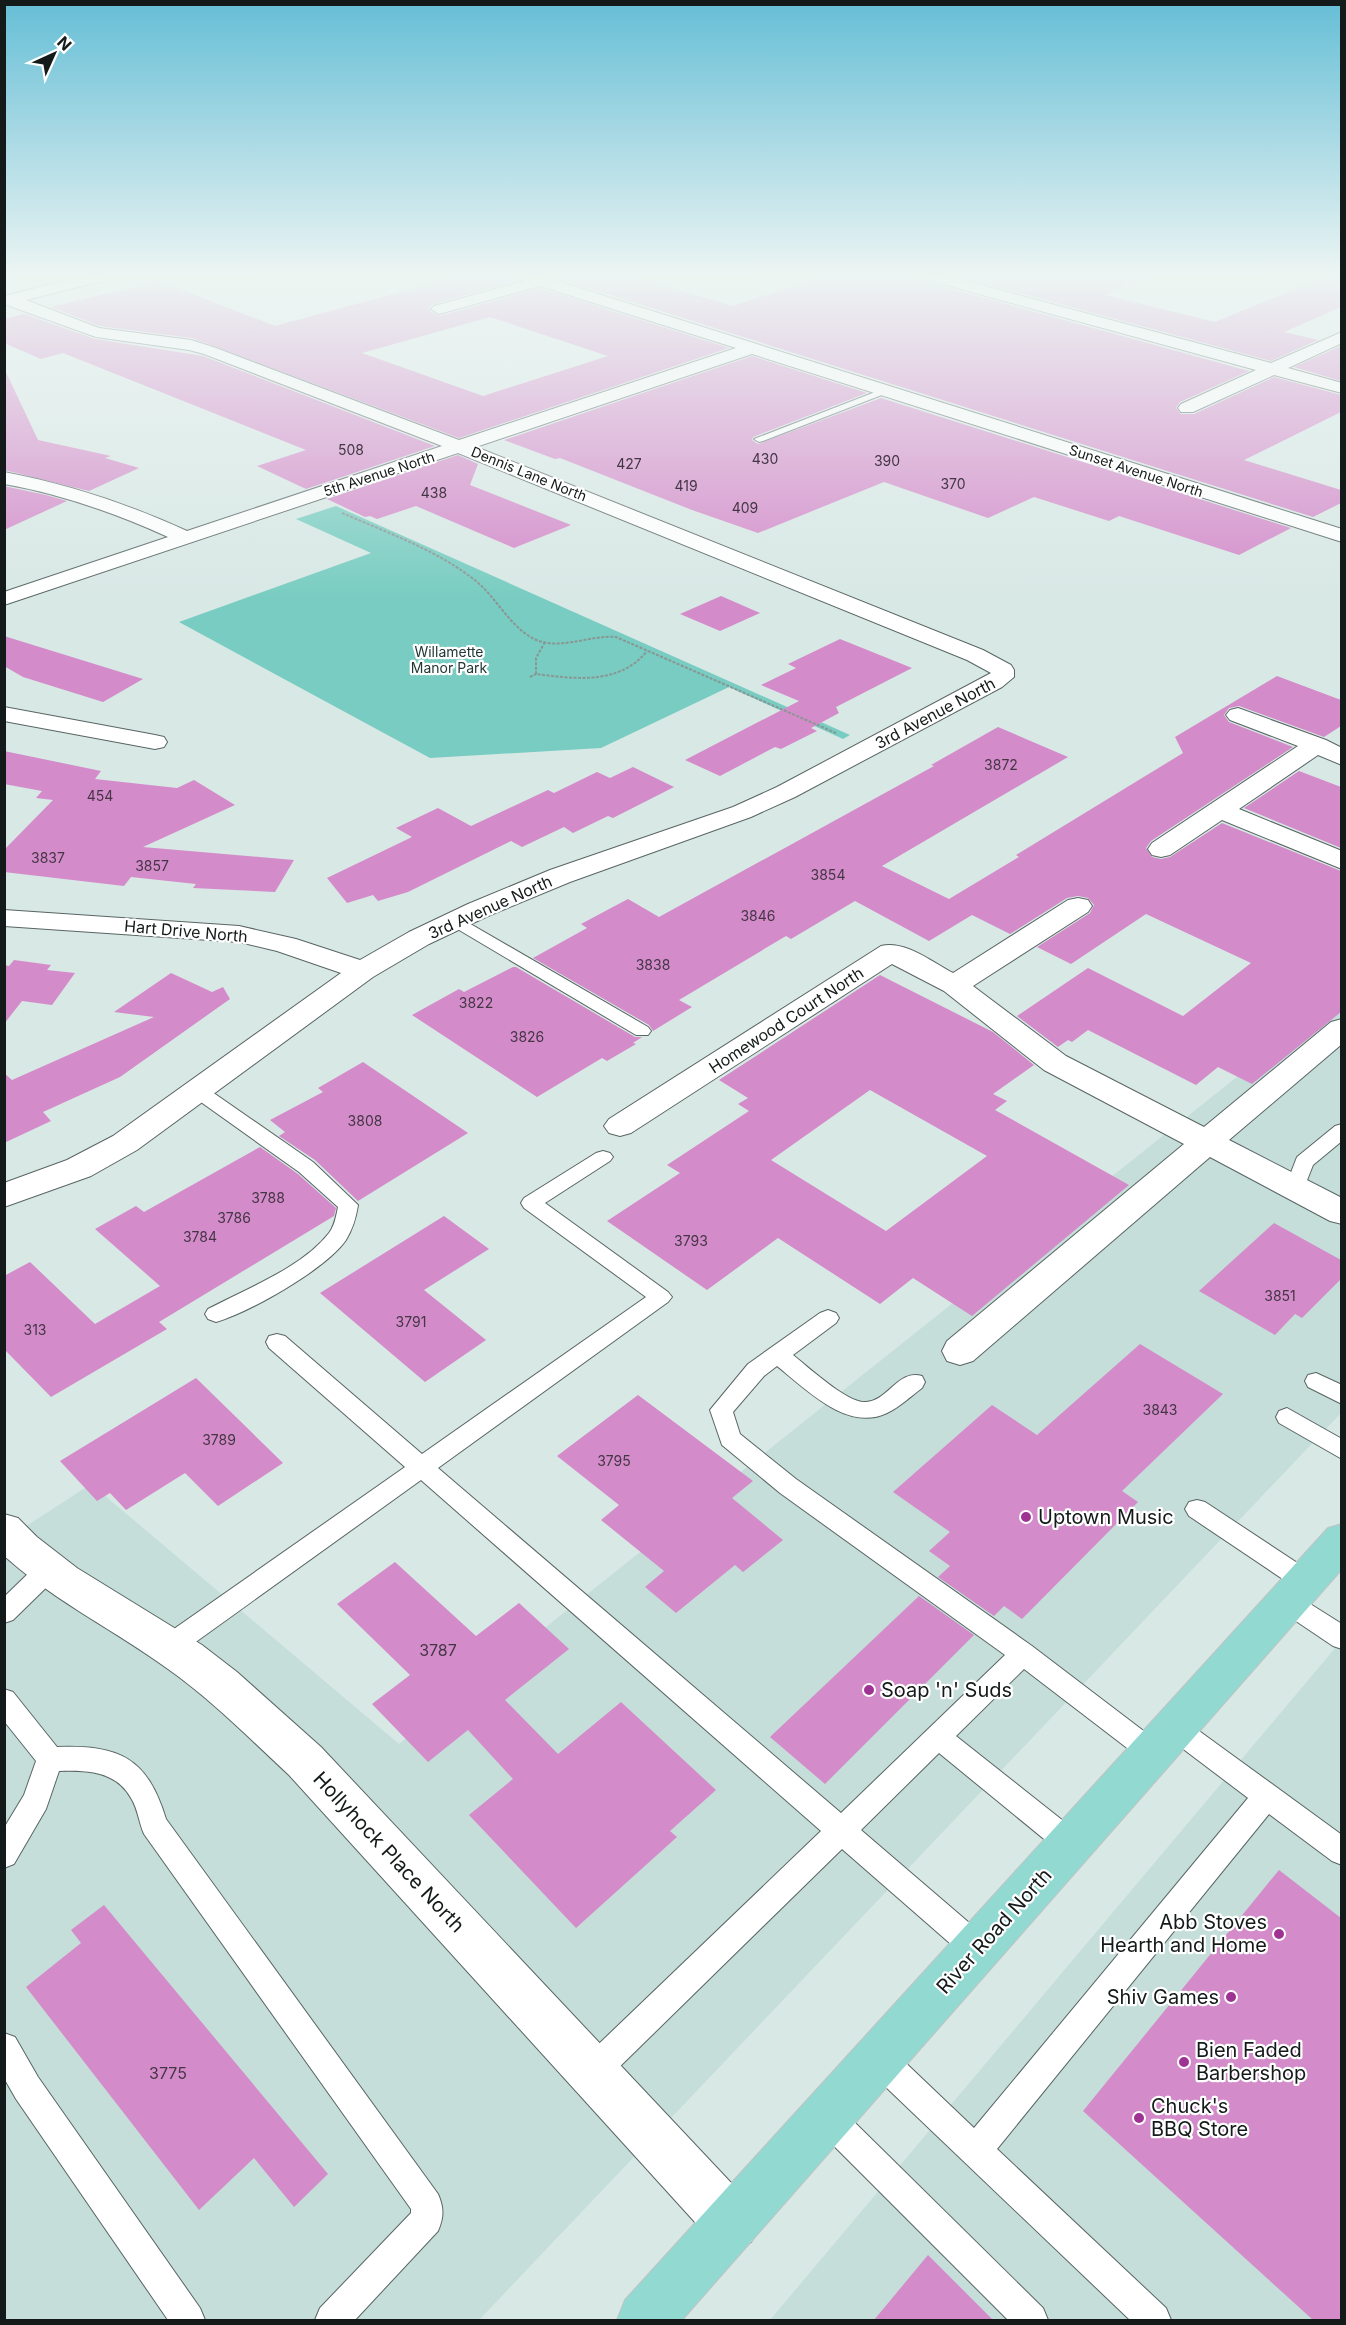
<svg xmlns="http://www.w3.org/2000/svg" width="1346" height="2325" viewBox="0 0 1346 2325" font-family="Inter,sans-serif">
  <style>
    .built { fill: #c5ded9 }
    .green { fill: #78ccc1 }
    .building { fill: #d48bca; fill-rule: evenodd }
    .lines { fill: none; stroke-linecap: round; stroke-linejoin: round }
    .lane-casing { stroke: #586563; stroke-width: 2 }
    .street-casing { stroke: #586563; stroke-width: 2 }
    .primary-casing { stroke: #c2c3c3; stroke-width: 2 }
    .path { stroke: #8a9694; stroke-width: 2; stroke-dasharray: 3 1.5; stroke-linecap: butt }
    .lane { fill: #fff; fill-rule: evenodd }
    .street { fill: #fff; fill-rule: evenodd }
    .primary { fill: #92d9d1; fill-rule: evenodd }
    .poi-dot { fill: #9e3394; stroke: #fff; stroke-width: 2 }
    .labels { text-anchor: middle; stroke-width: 4.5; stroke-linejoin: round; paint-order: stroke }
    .number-label { font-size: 14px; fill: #443645 }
    .far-street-label { font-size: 14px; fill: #141a19; stroke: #fff }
    .far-park-label { font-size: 14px; fill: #213835; stroke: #fff }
    .street-label { font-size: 16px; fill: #141a19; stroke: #fff }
    .near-number-label { font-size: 16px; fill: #443645 }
    .near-poi-label { font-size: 20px; fill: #141a19; stroke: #fff; text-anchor: start }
    .near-street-label { font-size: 20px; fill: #141a19; stroke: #fff }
  </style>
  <rect width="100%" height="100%" fill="#d8e8e5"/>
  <g class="built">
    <polygon points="1341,994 1341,1413 479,2320 5,2320 5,1540 91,1484 399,1744"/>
    <polygon points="1341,1641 1341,2320 770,2320"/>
  </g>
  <polygon class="green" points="336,506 850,735 843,739 729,687 601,748 430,758 179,622 371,553 296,519"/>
  <g class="building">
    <path d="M467,274h43l9,6 -86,24 -4,3 1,4 10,5 100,-28 189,60 -270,90 -267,-100 -92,-12 -49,-19 108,-26 116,45zM490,317l118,39 -125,40 -121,-43z"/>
    <polygon points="544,274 624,274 733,306 832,274 913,274 916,279 1249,371 1180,402 1176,408 1181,414 1194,414 1274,377 1341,395 1341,412 1244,460 1341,490 1341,503 1313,517"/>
    <polygon points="950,274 1153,274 1105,295 1215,322 1305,285 1341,274 1341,307 1284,332 1318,340 1271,361"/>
    <polygon points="24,314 95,339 203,356 435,446 306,489 257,466 306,450 63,353 41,359 4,343 4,319"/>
    <polygon points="1341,346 1341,381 1294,367"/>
    <polygon points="752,356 867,393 753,437 752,440 758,444 881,398 1291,528 1239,555 1119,516 1109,521 1034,497 988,518 884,482 758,533 692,510 560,458 555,459 504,440"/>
    <polygon points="4,368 38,440 111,456 105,458 139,468 89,491 4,470"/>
    <polygon points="458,455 478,464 470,485 571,525 514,548 416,506 377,519 370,516 365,517 327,499"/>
    <polygon points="4,486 46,495 67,501 4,530"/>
    <polygon points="721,596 760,613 720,631 680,614"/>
    <polygon points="4,636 143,679 103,702 23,677 4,666"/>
    <polygon points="840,639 912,668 836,707 839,713 811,728 817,731 781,749 775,747 720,776 685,760 799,701 761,685 796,668 788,664"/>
    <polygon points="1277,676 1341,700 1341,726 1324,737 1239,706 1229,708 1224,715 1229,722 1293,747 1151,841 1146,848 1152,857 1161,859 1170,857 1222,823 1341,871 1341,1012 1252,1084 1218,1067 1196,1085 1088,1030 1072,1042 1068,1040 1058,1047 1017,1016 1088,968 1183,1016 1251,963 1146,914 1071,964 1037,947 1090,913 1094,905 1088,898 1078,896 1067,898 1010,934 972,915 929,941 855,901 791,939 786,936 679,1000 692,1007 653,1031 649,1025 533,958 587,928 581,924 628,899 659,917 934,766 931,765 998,727 1068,757 882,866 949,899 1019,857 1016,855 1183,753 1175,737"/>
    <polygon points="4,751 101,771 95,779 177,788 194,780 235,805 143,847 294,860 275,892 193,888 196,884 131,877 124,886 4,872 4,850 53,800 36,798 42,791 4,784"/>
    <polygon points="633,767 674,787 613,818 608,816 573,833 564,827 522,847 511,841 408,892 378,901 373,895 347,903 327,878 412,837 396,828 438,808 471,826 548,790 554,793 597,772 610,778"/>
    <polygon points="1299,771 1341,787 1341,848 1244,808"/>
    <polygon points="14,960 51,965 47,970 75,973 52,1005 22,1001 4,1024 4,965 9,966"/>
    <polygon points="513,967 516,967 635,1037 642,1037 633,1043 636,1044 607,1061 602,1058 537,1097 412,1015 459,989 464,992"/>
    <polygon points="171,973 212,992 223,987 230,999 120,1077 43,1112 51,1121 4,1143 4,1073 12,1080 154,1017 114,1012"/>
    <path d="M880,975l113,57 41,33 -41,29 14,7 -12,9 134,75 -157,131 -59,-38 -33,26 -102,-66 -71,52 -100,-69 73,-48 -13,-8 82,-54 -11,-7 10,-6 -29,-18zM870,1090l117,66 -101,75 -115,-71z"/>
    <polygon points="363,1062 468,1133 358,1201 315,1160 279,1136 285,1132 270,1120 323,1092 318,1088"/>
    <polygon points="260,1147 298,1174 336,1208 334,1216 159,1322 167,1329 51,1397 4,1349 4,1276 30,1262 95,1324 160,1286 95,1229 136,1206 144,1212"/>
    <polygon points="444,1216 489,1249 424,1290 486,1340 425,1382 320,1293"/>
    <polygon points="1274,1223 1341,1260 1341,1279 1302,1318 1295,1314 1275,1335 1199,1291"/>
    <polygon points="1140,1344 1223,1394 1122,1491 1138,1502 1022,1619 1004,1606 994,1616 938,1577 950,1566 929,1551 950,1532 893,1492 992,1405 1037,1435"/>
    <polygon points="196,1378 283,1463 218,1506 185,1473 126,1510 110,1493 97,1501 60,1461"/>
    <polygon points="638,1395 753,1481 732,1498 783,1540 743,1572 735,1565 676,1613 645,1587 664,1571 601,1520 619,1505 557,1456"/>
    <polygon points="395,1562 476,1636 519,1603 569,1649 505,1700 558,1754 621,1702 716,1790 670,1831 677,1837 576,1928 469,1815 513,1779 468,1730 428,1762 372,1704 410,1675 337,1604"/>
    <polygon points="919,1596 974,1635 825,1784 770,1737"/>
    <polygon points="1279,1870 1341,1918 1341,2320 1313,2320 1083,2111"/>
    <polygon points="104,1905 328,2174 294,2207 254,2158 199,2210 26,1987 81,1943 71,1930"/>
    <polygon points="928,2255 993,2320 874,2320"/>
  </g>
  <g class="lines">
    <defs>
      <g id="lane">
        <polygon points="883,389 892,391 763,441 759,442 754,439"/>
        <polygon points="455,915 648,1027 651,1031 648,1035 636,1035 449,924 447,920 449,916"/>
        <path d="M198,1085l7,2 108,75 45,43c-2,13 -5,23 -12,35 -20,29 -96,72 -130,82l-8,-3 -3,-5 3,-5c38,-20 95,-42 121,-76 6,-8 7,-17 9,-26l-39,-35 -108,-77 -2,-4 2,-4z"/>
        <polygon points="1342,1124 1342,1141 1313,1165 1302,1193 1295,1195 1288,1193 1285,1188 1297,1157 1335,1126"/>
        <path d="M603,1151l7,2 3,4 -3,4 -65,42 123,89 4,5 -4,5 -230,166 403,345 164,-158 -225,-162 -58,-48 -12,-35 38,-46 72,-51 8,-3 8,3 3,5 -3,5 -43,32c14,11 55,49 73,47 22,-1 32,-33 56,-26l3,6 -3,6c-11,8 -22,19 -35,25 -40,19 -80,-23 -110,-47l-13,10 -31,36 7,22 56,45 236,167 130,99 4,8 -4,8 -9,4 -9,-4 -120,-92 -68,67 125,99 4,9 -4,9 -10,4 -10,-4 -122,-100 -78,77 127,109 5,10 -5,10 -10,4 -10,-4 -126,-110 -239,234 -11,4 -11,-4 -4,-11 4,-11 240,-230 -400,-351 -242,174 -9,3 -9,-3 -4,-8 4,-8 244,-171 -136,-119 -3,-6 3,-6 8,-2 8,2 137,118 224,-157 -122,-89 -3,-5 3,-5 72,-45z"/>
        <polygon points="1316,1373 1342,1385 1342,1404 1308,1387 1305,1381 1308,1375"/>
        <polygon points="1287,1408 1342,1439 1342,1459 1279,1423 1276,1417 1279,1411"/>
        <polygon points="1197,1500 1205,1502 1314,1574 1317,1581 1314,1588 1305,1591 1296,1588 1189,1516 1185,1509 1189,1502"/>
        <polygon points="48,1560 57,1563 60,1570 57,1577 13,1620 4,1623 4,1597 39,1563"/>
        <polygon points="1287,1592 1296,1595 1342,1624 1342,1649 1333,1646 1278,1609 1275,1602 1278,1595"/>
        <path d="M4,1689l9,3 44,55c62,-2 90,10 109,72l272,375c6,14 6,23 0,37l-83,89h-40l5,-12 91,-95v-4l-267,-375c-5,-11 -6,-25 -13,-36 -15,-27 -44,-28 -72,-27l-13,38 -32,55 -10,4v-40l20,-33 12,-34 -32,-40z"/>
        <polygon points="1175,1716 1184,1720 1342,1835 1342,1865 1332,1861 1269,1814 997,2149 1166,2308 1171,2320 1130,2320 868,2070 864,2059 868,2048 879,2044 890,2048 974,2128 1248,1798 1166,1736 1162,1728 1166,1720"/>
        <polygon points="4,2033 15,2037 38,2077 200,2308 205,2320 168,2320 16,2099 4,2078"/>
        <polygon points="827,2101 838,2106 1043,2308 1048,2320 1008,2320 816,2128 811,2117 816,2106"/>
      </g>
      <g id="street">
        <path d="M93,274h27l-2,3 -92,23 73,28 92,12 25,8 243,92 277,-92 -196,-62 -101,28 -8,-5 3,-3 91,-25 -13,-7h23l807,255v13l-590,-188 -276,93 507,203 28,15 3,5v7l-12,10 -207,110 -44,20 -181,65 -82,34 -59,28 -56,33 -236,173 -46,26 -87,31v-24l63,-23 46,-24 228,-163 -64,-22 -38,-9 -235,-16v-16l235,16 57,13 64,21 49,-28 59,-28 82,-34 183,-63 44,-20 214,-114 -24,-13 -509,-207 -454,152v-13l164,-55c-53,-24 -107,-43 -164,-53v-12c64,12 124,32 183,59l255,-85 -238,-92 -15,-4 -93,-13 -92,-33v-8z"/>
        <polygon points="915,274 940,274 1271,363 1342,332 1342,343 1288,368 1342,383 1342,393 1274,375 1193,412 1181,412 1178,408 1181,404 1256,370 917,277"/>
        <polygon points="4,707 155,735 164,737 167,742 164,747 155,749 4,721"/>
        <polygon points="1238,708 1326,740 1342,748 1342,765 1318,755 1239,809 1342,851 1342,869 1222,820 1170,855 1161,857 1152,855 1148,849 1152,843 1298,746 1230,720 1226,715 1230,710"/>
        <path d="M1078,898l10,2 4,6 -4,6 -115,74 93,70 138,71 127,-105 11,-3v25l-113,96 113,58v26l-12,-3 -120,-64 -237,204 -13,4 -13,-4 -5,-10 5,-10 237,-197 -140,-74 -100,-79 -52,-27 -261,169 -11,3 -11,-3 -5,-7 5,-7 272,-173c24,-6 51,16 72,27l115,-73z"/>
        <path d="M4,1514l14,4 19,19 40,31 125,77 35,27 84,75 430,457 8,19 -8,19 -19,8 -19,-8 -424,-467c-39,-36 -77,-75 -121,-106 -52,-38 -110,-66 -159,-109l-5,-4z"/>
      </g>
      <polygon id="primary" points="1342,1524 1342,1569 682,2320 617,2320 625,2300 1328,1528"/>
    </defs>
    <use href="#lane" class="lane-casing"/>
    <use href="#street" class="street-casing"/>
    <use href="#primary" class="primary-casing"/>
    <g class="path">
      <path d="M342,513c46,20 95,37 134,68 21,17 37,51 63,60 24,8 52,-6 77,-4l220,96"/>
      <path d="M545,642l-9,16v16c39,5 84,11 111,-23"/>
      <polyline points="530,677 536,674"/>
    </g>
    <use href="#lane" class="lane"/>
    <use href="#street" class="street"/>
    <use href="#primary" class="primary"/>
  </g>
  <linearGradient id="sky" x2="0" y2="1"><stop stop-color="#65bed6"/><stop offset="0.46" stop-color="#edf5f3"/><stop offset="1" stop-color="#edf5f3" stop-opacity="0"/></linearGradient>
  <rect width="1346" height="600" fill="url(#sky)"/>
  <g class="poi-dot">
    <circle cx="1026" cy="1517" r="6"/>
    <circle cx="869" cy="1690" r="6"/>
    <circle cx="1279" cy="1934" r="6"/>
    <circle cx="1231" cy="1997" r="6"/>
    <circle cx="1184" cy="2062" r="6"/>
    <circle cx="1139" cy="2118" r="6"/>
  </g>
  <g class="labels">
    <g class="number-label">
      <text x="351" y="455">508</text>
      <text x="765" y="464">430</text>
      <text x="887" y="466">390</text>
      <text x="629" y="469">427</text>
      <text x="953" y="489">370</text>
      <text x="686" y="491">419</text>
      <text x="434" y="498">438</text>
      <text x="745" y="513">409</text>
      <text x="1001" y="770">3872</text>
      <text x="100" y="801">454</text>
      <text x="48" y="863">3837</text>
      <text x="152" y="871">3857</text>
      <text x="828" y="880">3854</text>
      <text x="758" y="921">3846</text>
      <text x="653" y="970">3838</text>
      <text x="476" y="1008">3822</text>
      <text x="527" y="1042">3826</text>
      <text x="365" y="1126">3808</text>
      <text x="268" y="1203">3788</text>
      <text x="234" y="1223">3786</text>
      <text x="200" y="1242">3784</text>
      <text x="691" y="1246">3793</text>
      <text x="1280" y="1301">3851</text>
      <text x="411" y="1327">3791</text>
      <text x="35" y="1335">313</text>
      <text x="1160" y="1415">3843</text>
      <text x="219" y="1445">3789</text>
      <text x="614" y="1466">3795</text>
    </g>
    <g class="far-street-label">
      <text transform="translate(1136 471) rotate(18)" y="5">Sunset Avenue North</text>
      <text transform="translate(379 474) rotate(-18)" y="5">5th Avenue North</text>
      <text transform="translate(529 474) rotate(22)" y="5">Dennis Lane North</text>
    </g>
    <g class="far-park-label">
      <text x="449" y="657">Willamette<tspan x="449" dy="16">Manor Park</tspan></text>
    </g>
    <g class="street-label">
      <text transform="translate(935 713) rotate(-28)" y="6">3rd Avenue North</text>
      <text transform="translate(490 907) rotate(-24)" y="6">3rd Avenue North</text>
      <text transform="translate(186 931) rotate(5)" y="6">Hart Drive North</text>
      <text transform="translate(786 1020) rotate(-33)" y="6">Homewood Court North</text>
    </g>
    <g class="near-number-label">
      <text x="438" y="1656">3787</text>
      <text x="168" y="2079">3775</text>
    </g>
    <g class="near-poi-label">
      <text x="1038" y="1524">Uptown Music</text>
      <text x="881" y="1697">Soap 'n' Suds</text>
      <text x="1267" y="1929" text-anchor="end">Abb Stoves<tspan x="1267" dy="23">Hearth and Home</tspan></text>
      <text x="1219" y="2004" text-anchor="end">Shiv Games</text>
      <text x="1196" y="2057">Bien Faded<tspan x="1196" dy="23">Barbershop</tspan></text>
      <text x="1151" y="2113">Chuck's<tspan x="1151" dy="23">BBQ Store</tspan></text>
    </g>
    <g class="near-street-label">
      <text transform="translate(389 1852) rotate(47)" y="7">Hollyhock Place North</text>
      <text transform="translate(994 1931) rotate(-48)" y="7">River Road North</text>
    </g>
  </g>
  <rect width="1346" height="2325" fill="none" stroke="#141a19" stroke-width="12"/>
  <g transform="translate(54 54) rotate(45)" stroke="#ffffff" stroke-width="4.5" paint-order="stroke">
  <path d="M0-4.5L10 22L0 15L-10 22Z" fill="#141a19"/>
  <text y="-9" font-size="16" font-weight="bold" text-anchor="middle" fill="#141a19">N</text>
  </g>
</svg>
